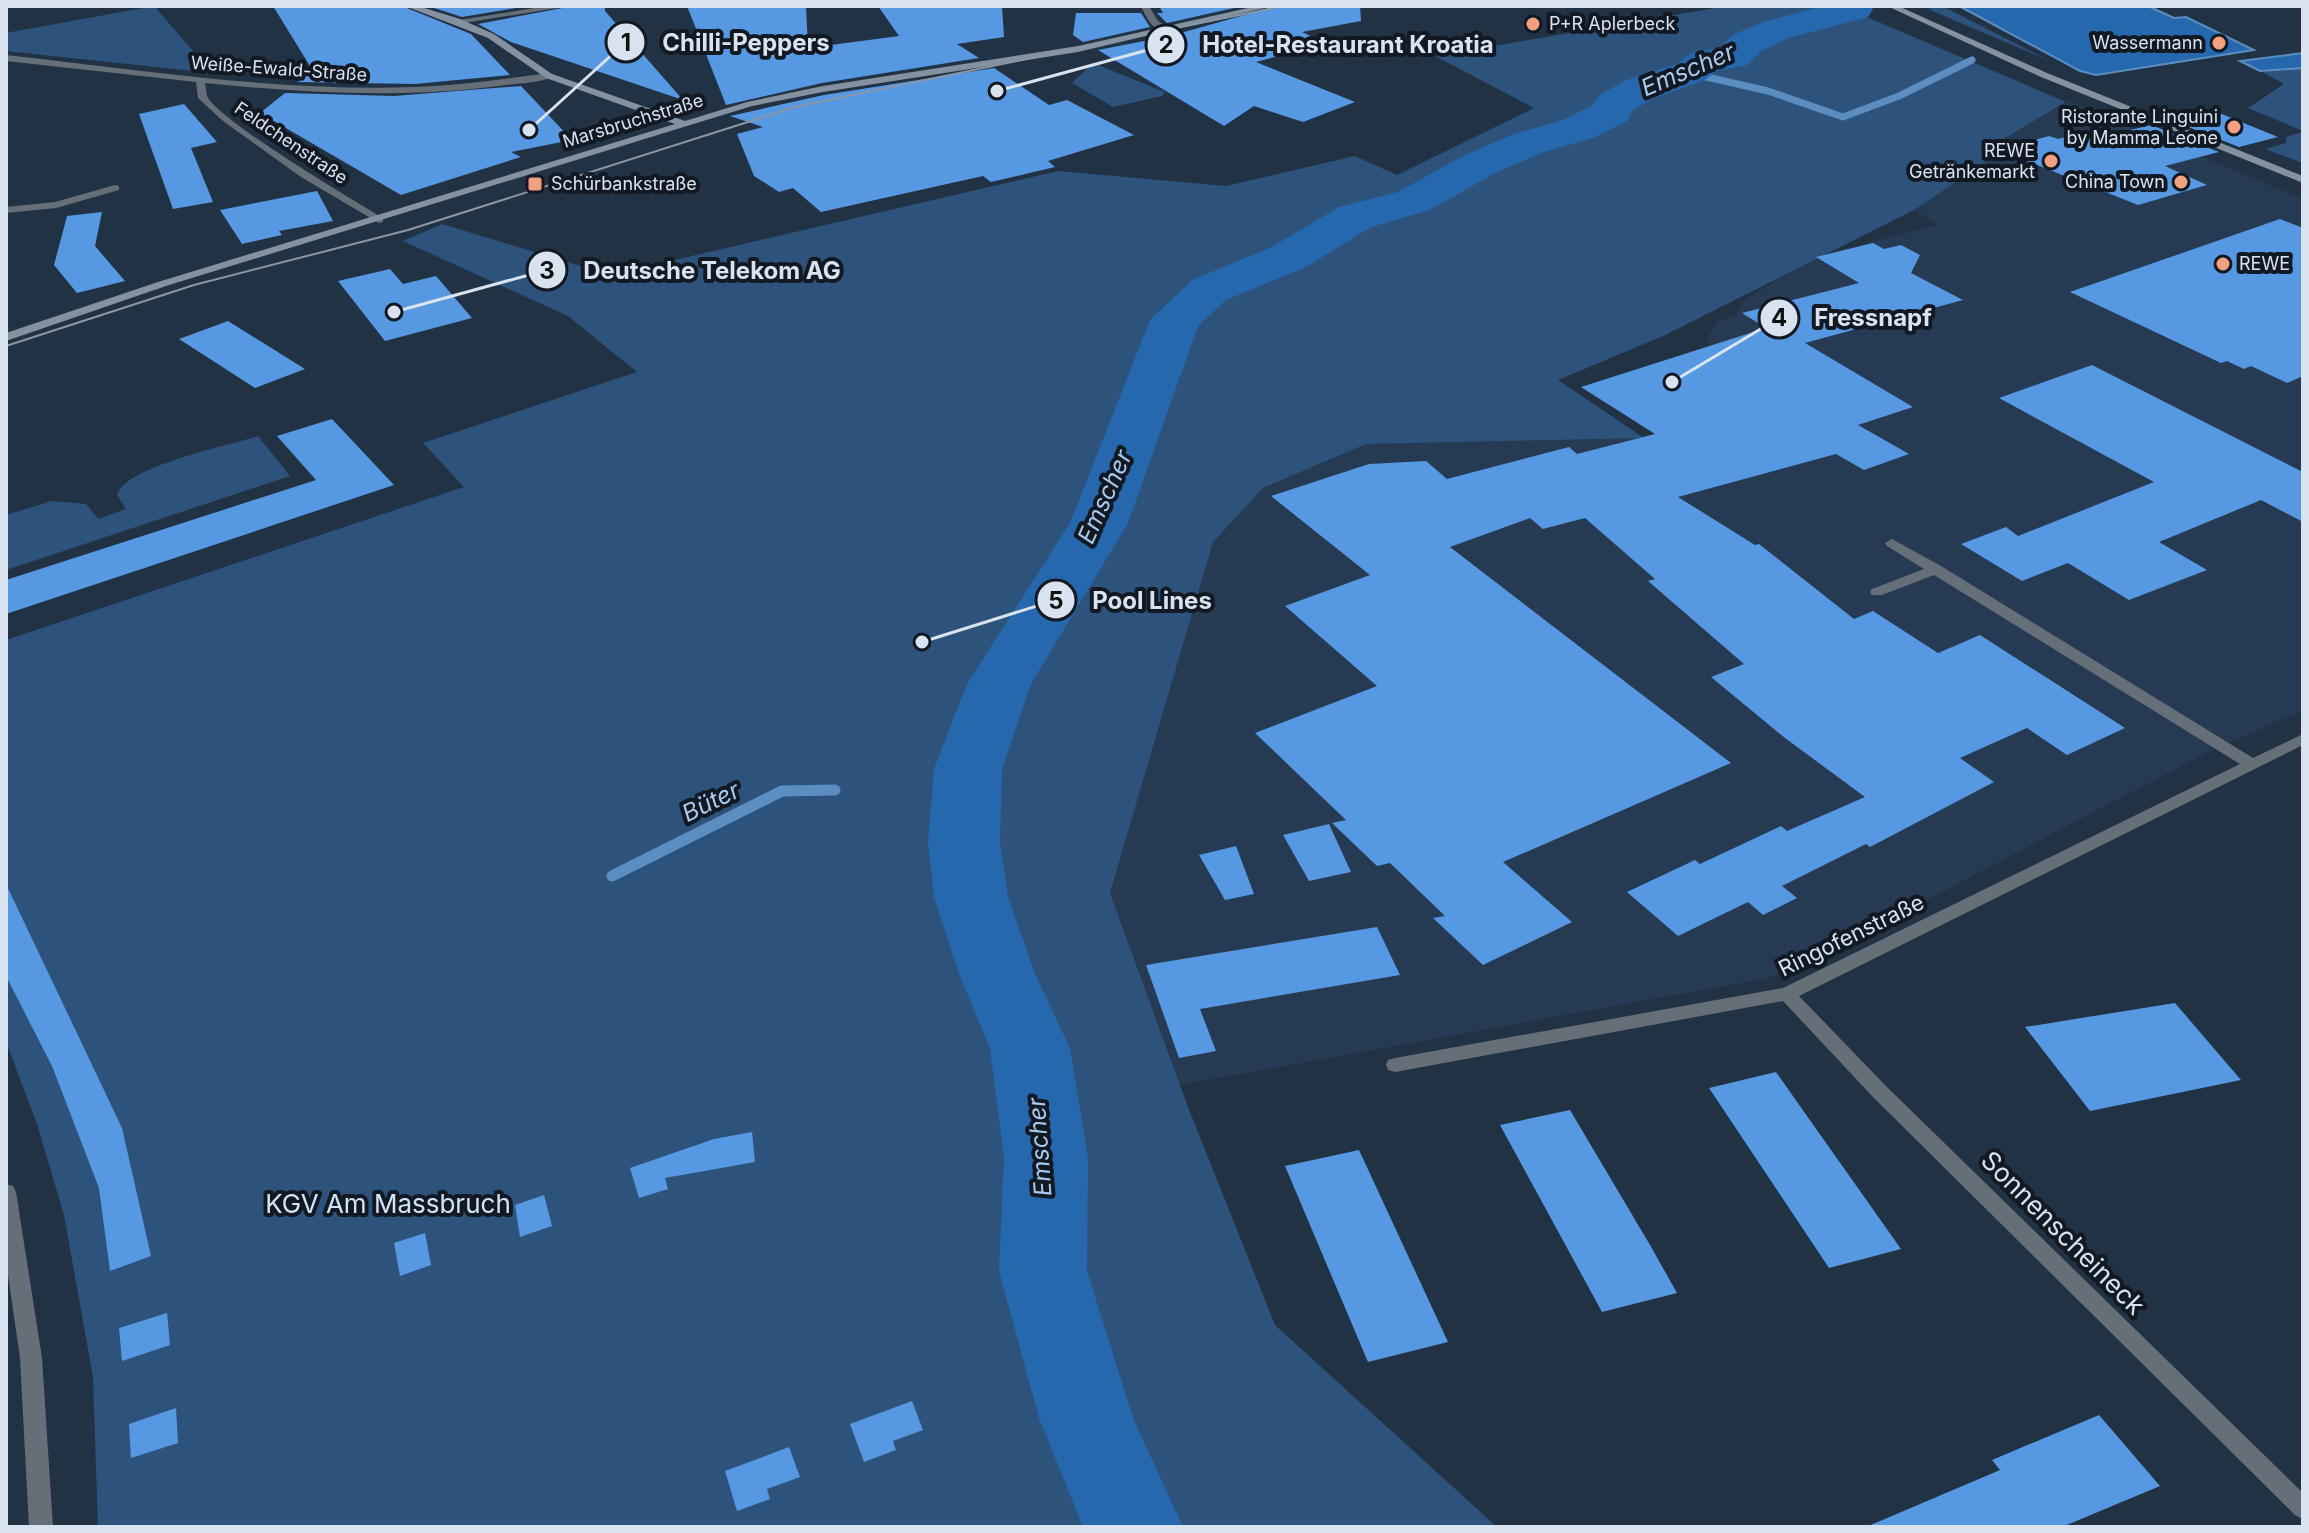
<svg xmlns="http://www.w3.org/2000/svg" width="2309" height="1533" viewBox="0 0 2309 1533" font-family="Inter,sans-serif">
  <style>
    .built { fill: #263b53 }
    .green { fill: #2d537c }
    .water { fill: #2568ad; stroke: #5b8dc1; stroke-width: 2 }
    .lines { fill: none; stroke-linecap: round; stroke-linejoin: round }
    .stream-far1 { stroke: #5b8dc1; stroke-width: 7 }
    .stream { stroke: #5b8dc1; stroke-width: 11 }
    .river { fill: #2568ad; fill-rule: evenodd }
    .building { fill: #5698e1 }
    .street { fill: #666f78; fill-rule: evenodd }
    .secondary { fill: #8491a0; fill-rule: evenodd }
    .tram { stroke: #8996a5; stroke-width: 2 }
    .poi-dot { fill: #f2a080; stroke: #121922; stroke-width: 3 }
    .labels { text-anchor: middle; stroke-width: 8; stroke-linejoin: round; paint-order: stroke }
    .far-poi-label { font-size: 18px; fill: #d8e3ef; stroke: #121922; text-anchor: end }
    .far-street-label { font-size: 18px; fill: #d8e3ef; stroke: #121922 }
    .street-label { font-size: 22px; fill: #d8e3ef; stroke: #121922 }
    .water-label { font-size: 24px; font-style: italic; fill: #a8c9ee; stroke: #121922 }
    .near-park-label { font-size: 26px; fill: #d2e3f6; stroke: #121922 }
    .near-street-label { font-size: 26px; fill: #d8e3ef; stroke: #121922 }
    .leader { fill: none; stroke: #d8e3ef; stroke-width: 3 }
    .callout-dot { fill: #d8e3ef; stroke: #121922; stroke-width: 3 }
    .mark-label { font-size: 24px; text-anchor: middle; font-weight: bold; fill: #111 }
    .callout-label { font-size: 24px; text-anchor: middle; font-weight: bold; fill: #d8e3ef; stroke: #121922; stroke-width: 8; stroke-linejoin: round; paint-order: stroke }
  </style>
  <rect width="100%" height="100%" fill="#223245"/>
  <polygon class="built" points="2070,101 2303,199 2303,710 2206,753 1847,942 1769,978 1180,1085 1110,893 1213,541 1263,488 1366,444 1641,437 1693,424 1632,419 1581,387 1710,346 1707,339 1717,321 1736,316 1744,300 1817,256 1938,225 1914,210 2004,148 1994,144"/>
  <g class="green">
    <polygon points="154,6 212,73 6,51 6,33"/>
    <polygon points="1727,6 1841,6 2066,102 1995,144 2005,149 1914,210 1663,336 1558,380 1644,438 1366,444 1263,488 1213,542 1110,893 1188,1107 1275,1325 1497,1527 98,1527 93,1377 64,1215 37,1124 6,1042 6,640 464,487 423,443 637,372 568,316 403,241 442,224 610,275 1058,171 1226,186 1355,156 1397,175 1534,108 1435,56"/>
    <polygon points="1942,6 2050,61 1928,9"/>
    <polygon points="1093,63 1165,92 1162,96 1113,107 1072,83"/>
    <polygon points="2303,68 2303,131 2248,108 2284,84 2260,71"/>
    <polygon points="2303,132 2303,163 2265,149 2286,143 2286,137"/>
    <path d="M258,436l32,40 -284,94v-55l46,-14 34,3 12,15 28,-10 -9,-14c8,-29 111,-49 141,-59z"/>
  </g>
  <g class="water">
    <polygon points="2148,6 2174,18 2186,17 2254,50 2096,75 2080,71 1961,7"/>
    <polygon points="2303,53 2303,68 2260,71 2240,61"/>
  </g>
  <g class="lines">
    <polyline class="stream-far1" points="1689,73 1768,91 1843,117 1899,96 1972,60"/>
    <g class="stream">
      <polyline points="945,785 967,788"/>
      <polyline points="612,876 782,791 835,790"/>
    </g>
    <polygon class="river" points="1824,6 1871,6 1873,9 1868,17 1789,38 1761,51 1747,65 1717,71 1705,80 1652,99 1633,110 1627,121 1593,138 1544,152 1495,173 1430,210 1371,227 1306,267 1226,300 1198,326 1128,523 1031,684 1002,769 1000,842 1008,897 1035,974 1070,1048 1088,1158 1087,1271 1133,1418 1183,1527 1083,1527 1039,1418 999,1271 1004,1158 990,1048 959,974 934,897 928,842 934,769 967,684 1070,523 1150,320 1192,280 1272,247 1339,207 1398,192 1465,155 1514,134 1563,120 1593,105 1600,95 1624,81 1677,64 1692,53 1721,47 1733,35 1763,22"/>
  </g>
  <g class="building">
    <polygon points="273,6 402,6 471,34 510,75 415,84 298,82 313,71"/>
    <polygon points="428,6 528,6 462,17"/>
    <polygon points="573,6 605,6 605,11 683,100 511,42 478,24"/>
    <polygon points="687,6 806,6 808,48 899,36 878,6 1002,6 1004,37 957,44 979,58 822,83 726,105"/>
    <polygon points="1159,6 1243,6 1167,23 1157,13 1163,13"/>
    <polygon points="1276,6 1360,6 1361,21 1302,32 1326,43 1256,62 1355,102 1303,122 1254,106 1224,126 1098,50 1170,36"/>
    <polygon points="1076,13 1141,13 1150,27 1083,42 1073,35"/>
    <polygon points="994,68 1049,105 1067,100 1134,135 1048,161 1055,167 991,182 983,176 821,212 793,188 779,192 754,176 737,134 763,127 730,116 824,95"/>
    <polygon points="521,86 572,140 511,152 521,157 401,195 260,113 285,93 394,96"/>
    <polygon points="184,104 217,142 191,148 213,202 173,209 139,114"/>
    <polygon points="2212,110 2278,137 2239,147 2171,120"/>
    <polygon points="2151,125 2219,152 2165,166 2207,185 2138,205 1999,150 2049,136 2058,139 2079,133 2094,139"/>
    <polygon points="317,191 333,221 279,231 282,235 242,244 220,210"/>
    <polygon points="102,212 95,246 125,281 77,293 54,265 67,216"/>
    <polygon points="2280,219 2303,228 2303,376 2287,383 2251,366 2244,369 2227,361 2221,363 2070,292"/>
    <polygon points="1873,243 1884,249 1901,245 1920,255 1911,273 1963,300 1805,343 1913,407 1858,425 1909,454 1864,470 1836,454 1678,497 1755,545 1759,544 1854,619 1873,611 1938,653 1980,635 2125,728 2067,755 2027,728 1960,758 1994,782 1870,847 1866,844 1782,886 1797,898 1763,915 1748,902 1678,936 1627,892 1695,860 1700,864 1781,826 1787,831 1865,797 1785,738 1711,677 1744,664 1648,581 1655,579 1585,518 1543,529 1530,518 1450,547 1731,763 1503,862 1572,922 1483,965 1433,918 1445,916 1390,863 1377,866 1332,823 1346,820 1255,733 1377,686 1285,606 1370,575 1271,496 1369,464 1426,461 1447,479 1569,447 1577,454 1655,434 1581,387 1766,328 1742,313 1859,283 1816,257"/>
    <polygon points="390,269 403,284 436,276 472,318 385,341 338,281"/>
    <polygon points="228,321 265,344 305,369 255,388 179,339"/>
    <polygon points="2092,365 2303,472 2303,522 2261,500 2159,542 2207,570 2129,600 2068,563 2022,581 1961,544 2006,527 2018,536 2154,482 1999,398"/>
    <polygon points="332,419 394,485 6,614 6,580 316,480 277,436"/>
    <polygon points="1329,824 1351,872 1309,881 1283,835"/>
    <polygon points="1236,846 1254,894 1225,900 1199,855"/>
    <polygon points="6,884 122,1128 151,1256 110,1271 99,1188 52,1066 6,976"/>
    <polygon points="1377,927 1400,975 1200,1009 1216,1051 1179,1058 1146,965"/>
    <polygon points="2175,1003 2241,1080 2090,1111 2025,1027"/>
    <polygon points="1776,1072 1807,1116 1901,1249 1829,1268 1709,1088"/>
    <polygon points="1570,1110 1650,1245 1677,1293 1602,1312 1500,1125"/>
    <polygon points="752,1132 755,1162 665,1178 668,1189 639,1198 630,1168 714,1139"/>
    <polygon points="1359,1150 1448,1342 1368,1362 1285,1166"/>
    <polygon points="544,1195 552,1226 520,1237 515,1205"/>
    <polygon points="425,1233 431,1265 400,1276 394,1243"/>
    <polygon points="167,1313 170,1345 122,1361 119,1328"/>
    <polygon points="912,1401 923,1430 893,1441 896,1450 864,1462 850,1424"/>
    <polygon points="176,1408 178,1443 131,1458 129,1424"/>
    <polygon points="2099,1415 2160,1486 2062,1527 1866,1527 2000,1470 1992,1460"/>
    <polygon points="789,1447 800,1477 767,1489 770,1499 737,1511 725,1471"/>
  </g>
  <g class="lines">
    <g class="street">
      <polygon points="547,6 570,6 457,24 453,21"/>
      <path d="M1141,6h8l9,15 12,8v4c-16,0 -23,-14 -29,-27z"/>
      <path d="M6,55c135,15 273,37 409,32 45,-2 89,-8 134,-14l5,3c-13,7 -33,7 -48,9 -99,14 -201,8 -301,-2 1,4 1,9 2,13 11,24 146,104 176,122v4l-4,1 -78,-46 -78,-56 -25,-23 -2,-16 -190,-21z"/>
      <polygon points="115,185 119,186 119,190 56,208 6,213 6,207 55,202"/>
      <polygon points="1892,539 1941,566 2253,758 2303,734 2303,745 1799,996 1887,1087 2303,1493 2303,1519 2295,1515 1873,1097 1783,1001 1395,1072 1388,1070 1386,1065 1388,1060 1395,1058 1783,988 2240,764 1934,575 1882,595 1872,595 1870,592 1872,589 1924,569 1887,546 1885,543"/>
      <polygon points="6,1184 13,1186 16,1192 42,1358 53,1527 29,1527 20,1358 6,1261"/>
    </g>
    <g class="secondary">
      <polygon points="405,6 418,6 460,19 494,34 552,74 685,121 747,102 823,86 1078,46 1257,6 1273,6 1078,52 823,92 752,106 166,286 6,341 6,333 158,282 675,124 546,78 488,38"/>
      <polygon points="1887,6 1898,6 2047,73 2303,176 2303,183 2041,77"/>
    </g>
    <polyline class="tram" points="6,346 194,285 408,230 795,107 1283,6"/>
  </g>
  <g class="poi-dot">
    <circle cx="1533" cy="24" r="8"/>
    <circle cx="2219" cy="43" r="8"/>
    <circle cx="2234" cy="127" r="8"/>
    <circle cx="2051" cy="161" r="8"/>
    <circle cx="2181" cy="182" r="8"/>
    <rect x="527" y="176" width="16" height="16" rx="4"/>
    <circle cx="2223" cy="264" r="8"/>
  </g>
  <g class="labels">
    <g class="far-poi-label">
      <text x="1549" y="30" text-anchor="start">P+R Aplerbeck</text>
      <text x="2203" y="49">Wassermann</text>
      <text x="2218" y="123">Ristorante Linguini<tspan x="2218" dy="21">by Mamma Leone</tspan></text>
      <text x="2035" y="157">REWE<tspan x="2035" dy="21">Getränkemarkt</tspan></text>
      <text x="2165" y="188">China Town</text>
      <text x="551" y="190" text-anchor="start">Schürbankstraße</text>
      <text x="2239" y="270" text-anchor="start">REWE</text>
    </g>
    <g class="far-street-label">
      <text transform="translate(279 69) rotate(4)" y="6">Weiße-Ewald-Straße</text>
      <text transform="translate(633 121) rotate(-17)" y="6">Marsbruchstraße</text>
      <text transform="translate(291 143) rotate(34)" y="6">Feldchenstraße</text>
    </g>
    <g class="street-label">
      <text transform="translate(1851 935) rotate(-26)" y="8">Ringofenstraße</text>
    </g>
    <g class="water-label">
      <text transform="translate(1688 70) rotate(-23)" y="8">Emscher</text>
      <text transform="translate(1105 497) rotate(-66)" y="8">Emscher</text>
      <text transform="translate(711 802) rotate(-26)" y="8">Büter</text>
      <text transform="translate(1040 1147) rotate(-94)" y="8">Emscher</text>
    </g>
    <g class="near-park-label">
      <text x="388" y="1213">KGV Am Massbruch</text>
    </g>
    <g class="near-street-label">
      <text transform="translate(2063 1233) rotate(45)" y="9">Sonnenscheineck</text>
    </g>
  </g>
  <path class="leader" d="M529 130L626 42M997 91L1166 45M394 312L547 270M1672 382L1779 318M922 642L1056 600"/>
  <g class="callout-dot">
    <circle cx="529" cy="130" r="8"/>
    <circle cx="997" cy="91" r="8"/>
    <circle cx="394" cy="312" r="8"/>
    <circle cx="1672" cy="382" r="8"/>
    <circle cx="922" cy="642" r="8"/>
    <circle cx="626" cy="42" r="20"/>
    <circle cx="1166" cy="45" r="20"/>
    <circle cx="547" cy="270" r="20"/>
    <circle cx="1779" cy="318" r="20"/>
    <circle cx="1056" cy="600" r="20"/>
  </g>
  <g class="mark-label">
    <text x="626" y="51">1</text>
    <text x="1166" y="53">2</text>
    <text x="547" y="279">3</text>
    <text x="1779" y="326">4</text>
    <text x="1056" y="609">5</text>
  </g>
  <g class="callout-label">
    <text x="746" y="51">Chilli-Peppers</text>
    <text x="1348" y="53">Hotel-Restaurant Kroatia</text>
    <text x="712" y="279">Deutsche Telekom AG</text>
    <text x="1873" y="326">Fressnapf</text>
    <text x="1152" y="609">Pool Lines</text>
  </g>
  <rect width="2309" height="1533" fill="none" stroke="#d8e3ef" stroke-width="16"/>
</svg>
